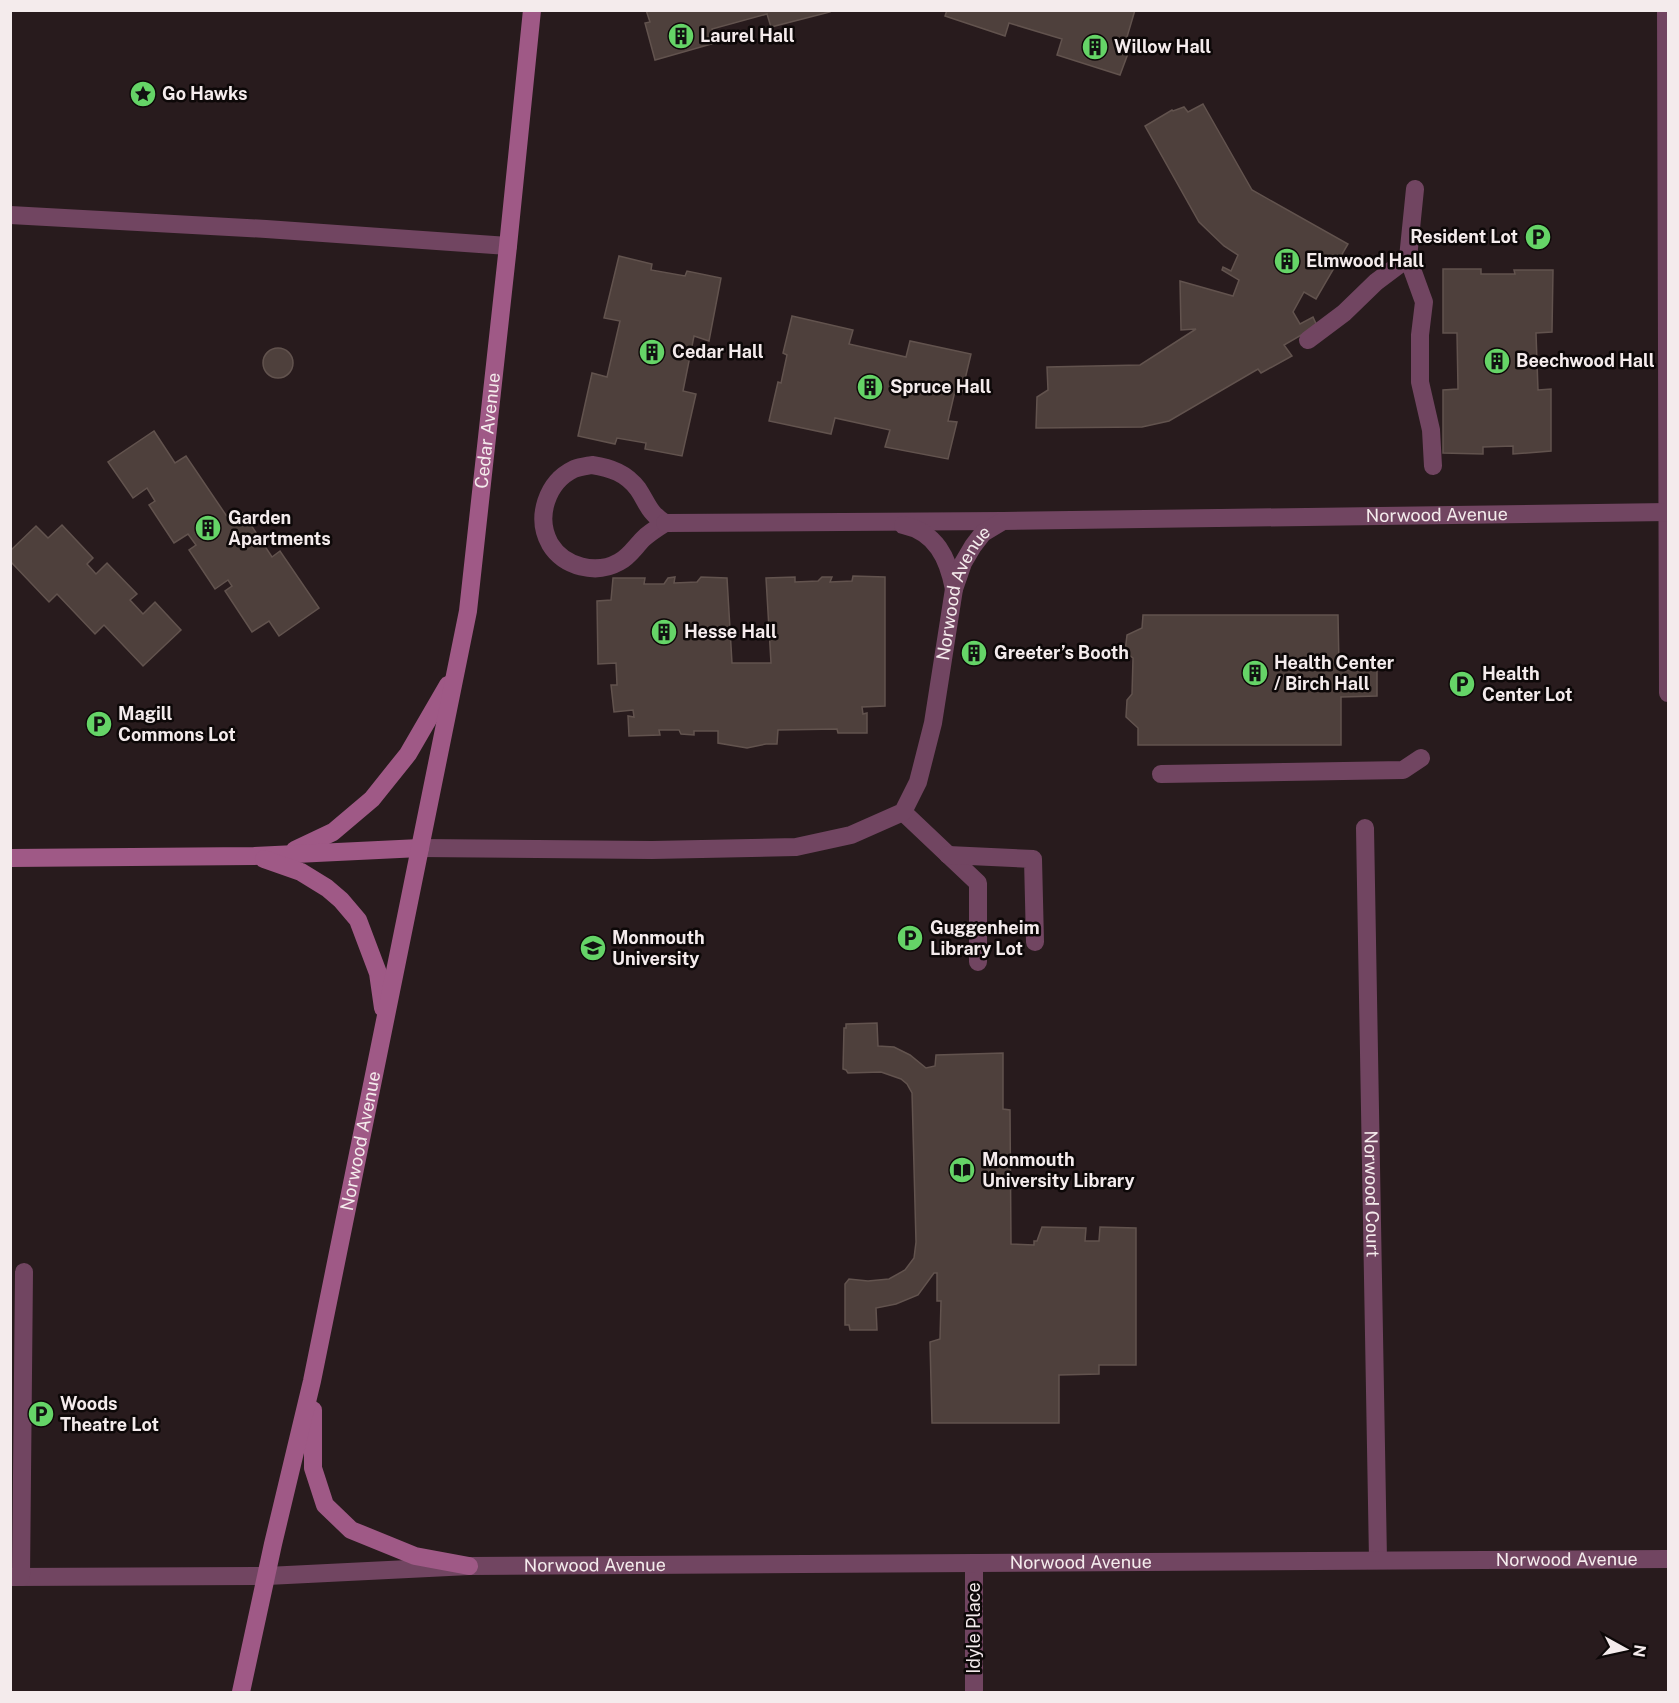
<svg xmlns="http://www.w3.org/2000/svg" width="1679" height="1703" viewBox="0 0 1679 1703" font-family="'Public Sans',sans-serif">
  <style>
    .building { fill: #4e403c; stroke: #62534e; stroke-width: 1.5 }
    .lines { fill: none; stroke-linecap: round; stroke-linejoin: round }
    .service { stroke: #714561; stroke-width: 18 }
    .minor { stroke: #714561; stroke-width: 18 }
    .tertiary { stroke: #714561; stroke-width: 18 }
    .secondary { stroke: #9f5986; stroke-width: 18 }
    .labels { text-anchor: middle; stroke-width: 5; stroke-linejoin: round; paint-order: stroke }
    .poi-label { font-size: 18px; font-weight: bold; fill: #f4ebec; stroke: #0d0808; text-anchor: start }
    .street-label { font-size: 18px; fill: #f4ebec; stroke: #0d0808 }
  </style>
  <rect width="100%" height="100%" fill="#281b1d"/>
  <g class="building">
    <polygon points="646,10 830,10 830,12 771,27 767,14 712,29 715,43 655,60 645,23 650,22"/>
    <polygon points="947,10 1135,10 1127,37 1133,40 1120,75 1057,55 1062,39 1009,23 1005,36 945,16"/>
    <polygon points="1203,104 1252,190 1348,244 1316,299 1304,292 1293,312 1300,324 1313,317 1317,326 1284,345 1292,356 1261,373 1258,369 1169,421 1142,427 1036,428 1037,397 1048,390 1047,367 1140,365 1196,329 1181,330 1180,281 1233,296 1239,280 1222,270 1223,267 1231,271 1238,255 1224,246 1199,222 1145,126 1172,110 1173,111 1184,107 1188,112"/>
    <polygon points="619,256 652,264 651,270 685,276 687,271 721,278 709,341 694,336 683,391 696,394 682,456 645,449 646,443 617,438 615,444 578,436 592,373 607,377 620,321 604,318"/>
    <polygon points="1443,269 1481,269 1481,274 1515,274 1514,270 1553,270 1552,332 1536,333 1538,390 1551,389 1551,451 1513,454 1513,446 1483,447 1483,454 1443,453 1443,390 1458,389 1457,333 1443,333"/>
    <polygon points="792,316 853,330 849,344 906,357 910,341 971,354 962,392 955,391 948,421 957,422 948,459 885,447 890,430 835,418 831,434 769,421 778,382 781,383 787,355 783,353"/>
    <circle cx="278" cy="363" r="15"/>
    <polygon points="154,431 175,463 186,456 230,521 243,513 272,557 280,551 319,608 279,636 269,621 252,632 225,591 232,586 228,580 215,589 189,550 196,545 188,534 174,543 149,505 155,501 147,488 133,498 108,462"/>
    <polygon points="62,525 93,558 87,564 96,574 107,563 137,594 130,600 143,614 155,602 181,630 143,666 104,625 95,634 57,594 49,602 10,561 10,551 36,526 48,538"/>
    <polygon points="853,576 885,577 885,706 862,707 863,714 867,713 867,733 838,733 837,729 778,730 777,744 766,744 747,748 718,743 718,731 694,731 694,735 681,734 679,730 659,730 660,735 629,736 628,716 634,717 633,710 614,712 611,685 617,685 616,663 598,664 597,601 611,600 613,578 645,578 644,584 664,584 668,578 675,577 674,583 697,582 701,577 727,578 732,663 771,663 766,578 795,577 795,582 818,581 822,577 832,577 830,582 852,581"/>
    <polygon points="1143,615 1338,615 1339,664 1377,664 1377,696 1341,697 1341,745 1138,745 1138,728 1126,717 1127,700 1132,694 1133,658 1125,652 1127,635 1142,628"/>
    <polygon points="969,643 982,645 979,664 966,661"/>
    <polygon points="877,1023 878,1046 894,1047 910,1055 926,1068 935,1066 936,1055 1003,1053 1003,1109 1010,1110 1011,1244 1034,1245 1034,1241 1037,1241 1042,1227 1086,1228 1085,1241 1099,1241 1100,1227 1136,1228 1136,1365 1099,1365 1099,1374 1059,1375 1059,1423 932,1423 930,1342 940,1339 941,1301 937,1301 937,1273 934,1273 918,1295 896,1304 876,1308 877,1330 850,1330 849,1325 845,1325 845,1284 849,1279 868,1281 889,1279 905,1270 914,1258 916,1242 912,1093 907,1084 901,1079 881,1072 848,1073 846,1070 843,1069 844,1028 846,1028 846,1024"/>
  </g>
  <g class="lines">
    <g class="service">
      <polyline points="1666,10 1668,693"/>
      <polyline points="1415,189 1408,258 1424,302 1420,335 1420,382 1431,430 1433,466"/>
      <polyline points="10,215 266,229 508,246"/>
      <polyline points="1308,340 1344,313 1376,282 1408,258"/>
      <path d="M592,465c19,3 34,8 46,24 10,15 10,23 27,34 -8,5 -16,10 -22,16 -8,8 -14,18 -24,23 -23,13 -55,5 -69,-18 -15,-27 -3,-62 24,-75 6,-2 13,-3 18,-4z"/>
      <polyline points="665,523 1003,521"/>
      <path d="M903,525c33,7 45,33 51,64"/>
      <polyline points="1161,774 1403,770 1421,758"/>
      <polyline points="903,812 978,883 978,962"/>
      <polyline points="948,855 1033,859 1035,942"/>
      <polyline points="10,1577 267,1576"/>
      <polyline points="21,1577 24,1272"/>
    </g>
    <g class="minor">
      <path id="s1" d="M1365,828l13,732"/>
      <path id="s2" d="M420,848l232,2 144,-3 55,-12 52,-23 15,-30 15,-59 21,-134 9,-26 10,-17 10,-13 20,-12 665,-9"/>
      <polyline points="974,1563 974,1692"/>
    </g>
    <path class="tertiary" id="s3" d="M267,1576l202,-10 1199,-7"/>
    <g class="secondary">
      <polyline points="295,850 333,832 372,799 408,754 448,685"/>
      <polyline points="10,858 254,856 420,848"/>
      <polyline points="264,859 301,872 327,888 341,900 358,920 378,973 383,1008"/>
      <polyline points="313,1410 313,1468 325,1505 351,1530 415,1556 469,1566"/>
      <path id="s4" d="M241,1692l32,-148 39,-163 156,-770 40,-365 24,-236"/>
    </g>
  </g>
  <defs>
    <symbol id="building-disc" viewBox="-11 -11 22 22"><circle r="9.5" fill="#65d467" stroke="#0d0808"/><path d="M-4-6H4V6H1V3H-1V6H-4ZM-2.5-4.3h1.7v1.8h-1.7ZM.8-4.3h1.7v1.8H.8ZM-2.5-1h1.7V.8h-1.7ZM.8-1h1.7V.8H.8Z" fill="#111"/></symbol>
    <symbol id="sight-disc" viewBox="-11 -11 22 22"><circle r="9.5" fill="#65d467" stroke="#0d0808"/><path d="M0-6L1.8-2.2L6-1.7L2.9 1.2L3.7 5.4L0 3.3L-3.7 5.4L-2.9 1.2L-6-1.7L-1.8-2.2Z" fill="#111"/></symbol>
    <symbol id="parking-disc" viewBox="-11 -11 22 22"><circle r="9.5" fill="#65d467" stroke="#0d0808"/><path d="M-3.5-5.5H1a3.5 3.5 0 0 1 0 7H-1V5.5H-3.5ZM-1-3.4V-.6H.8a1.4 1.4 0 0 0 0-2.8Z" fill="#111"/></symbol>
    <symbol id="university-disc" viewBox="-11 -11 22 22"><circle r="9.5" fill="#65d467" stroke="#0d0808"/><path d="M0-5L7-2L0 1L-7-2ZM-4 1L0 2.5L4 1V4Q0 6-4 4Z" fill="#111"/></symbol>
    <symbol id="library-disc" viewBox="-11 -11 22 22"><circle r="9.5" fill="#65d467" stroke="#0d0808"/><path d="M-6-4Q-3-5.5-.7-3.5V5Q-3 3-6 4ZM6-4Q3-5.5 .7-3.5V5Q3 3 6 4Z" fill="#111"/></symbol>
  </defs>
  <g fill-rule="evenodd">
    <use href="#building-disc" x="666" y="21" width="30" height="30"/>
    <use href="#building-disc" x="1080" y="32" width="30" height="30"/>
    <use href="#sight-disc" x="128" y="79" width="30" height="30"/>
    <use href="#parking-disc" x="1523" y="222" width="30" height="30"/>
    <use href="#building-disc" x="1272" y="246" width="30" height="30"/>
    <use href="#building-disc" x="637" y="337" width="30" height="30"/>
    <use href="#building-disc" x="1482" y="346" width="30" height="30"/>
    <use href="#building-disc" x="855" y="372" width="30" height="30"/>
    <use href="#building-disc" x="193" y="513" width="30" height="30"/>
    <use href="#building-disc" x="649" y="617" width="30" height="30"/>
    <use href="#building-disc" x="959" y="638" width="30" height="30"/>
    <use href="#building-disc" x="1240" y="658" width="30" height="30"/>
    <use href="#parking-disc" x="1447" y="669" width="30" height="30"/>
    <use href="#parking-disc" x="84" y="709" width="30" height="30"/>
    <use href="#parking-disc" x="895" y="923" width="30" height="30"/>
    <use href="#university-disc" x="578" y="933" width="30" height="30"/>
    <use href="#library-disc" x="947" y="1155" width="30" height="30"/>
    <use href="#parking-disc" x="26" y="1399" width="30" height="30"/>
  </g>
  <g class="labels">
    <g class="poi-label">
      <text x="700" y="42">Laurel Hall</text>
      <text x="1114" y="53">Willow Hall</text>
      <text x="162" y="100">Go Hawks</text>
      <text x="1518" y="243" text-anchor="end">Resident Lot</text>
      <text x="1306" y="267">Elmwood Hall</text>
      <text x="672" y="358">Cedar Hall</text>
      <text x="1516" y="367">Beechwood Hall</text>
      <text x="890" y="393">Spruce Hall</text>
      <text x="228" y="524">Garden<tspan x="228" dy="21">Apartments</tspan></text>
      <text x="684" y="638">Hesse Hall</text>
      <text x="994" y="659">Greeter’s Booth</text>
      <text x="1274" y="669">Health Center<tspan x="1274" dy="21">/ Birch Hall</tspan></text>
      <text x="1482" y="680">Health<tspan x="1482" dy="21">Center Lot</tspan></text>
      <text x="118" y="720">Magill<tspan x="118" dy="21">Commons Lot</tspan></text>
      <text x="930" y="934">Guggenheim<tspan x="930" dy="21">Library Lot</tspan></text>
      <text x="612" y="944">Monmouth<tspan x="612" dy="21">University</tspan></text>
      <text x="982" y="1166">Monmouth<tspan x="982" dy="21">University Library</tspan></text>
      <text x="60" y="1410">Woods<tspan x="60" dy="21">Theatre Lot</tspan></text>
    </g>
    <g class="street-label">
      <text dy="6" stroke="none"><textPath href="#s4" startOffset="1286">Cedar Avenue</textPath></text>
      <text dy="6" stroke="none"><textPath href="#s2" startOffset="1240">Norwood Avenue</textPath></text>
      <text dy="6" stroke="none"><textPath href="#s2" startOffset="718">Norwood Avenue</textPath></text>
      <text dy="6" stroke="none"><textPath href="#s4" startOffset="564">Norwood Avenue</textPath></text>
      <text dy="6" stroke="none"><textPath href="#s1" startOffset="366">Norwood Court</textPath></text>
      <text dy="6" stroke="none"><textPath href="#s3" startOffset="1300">Norwood Avenue</textPath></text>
      <text dy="6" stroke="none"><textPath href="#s3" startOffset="814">Norwood Avenue</textPath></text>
      <text dy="6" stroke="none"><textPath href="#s3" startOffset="328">Norwood Avenue</textPath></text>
      <text transform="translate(974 1628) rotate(-90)" y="6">Idyle Place</text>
    </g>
  </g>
  <rect width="1679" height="1703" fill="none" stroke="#f4ebec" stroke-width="24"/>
  <g transform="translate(1625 1649) rotate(98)" stroke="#0d0808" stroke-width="4.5" paint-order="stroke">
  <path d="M0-4.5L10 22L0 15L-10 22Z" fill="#f4ebec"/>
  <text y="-9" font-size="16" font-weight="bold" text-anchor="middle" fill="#f4ebec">N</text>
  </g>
</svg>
